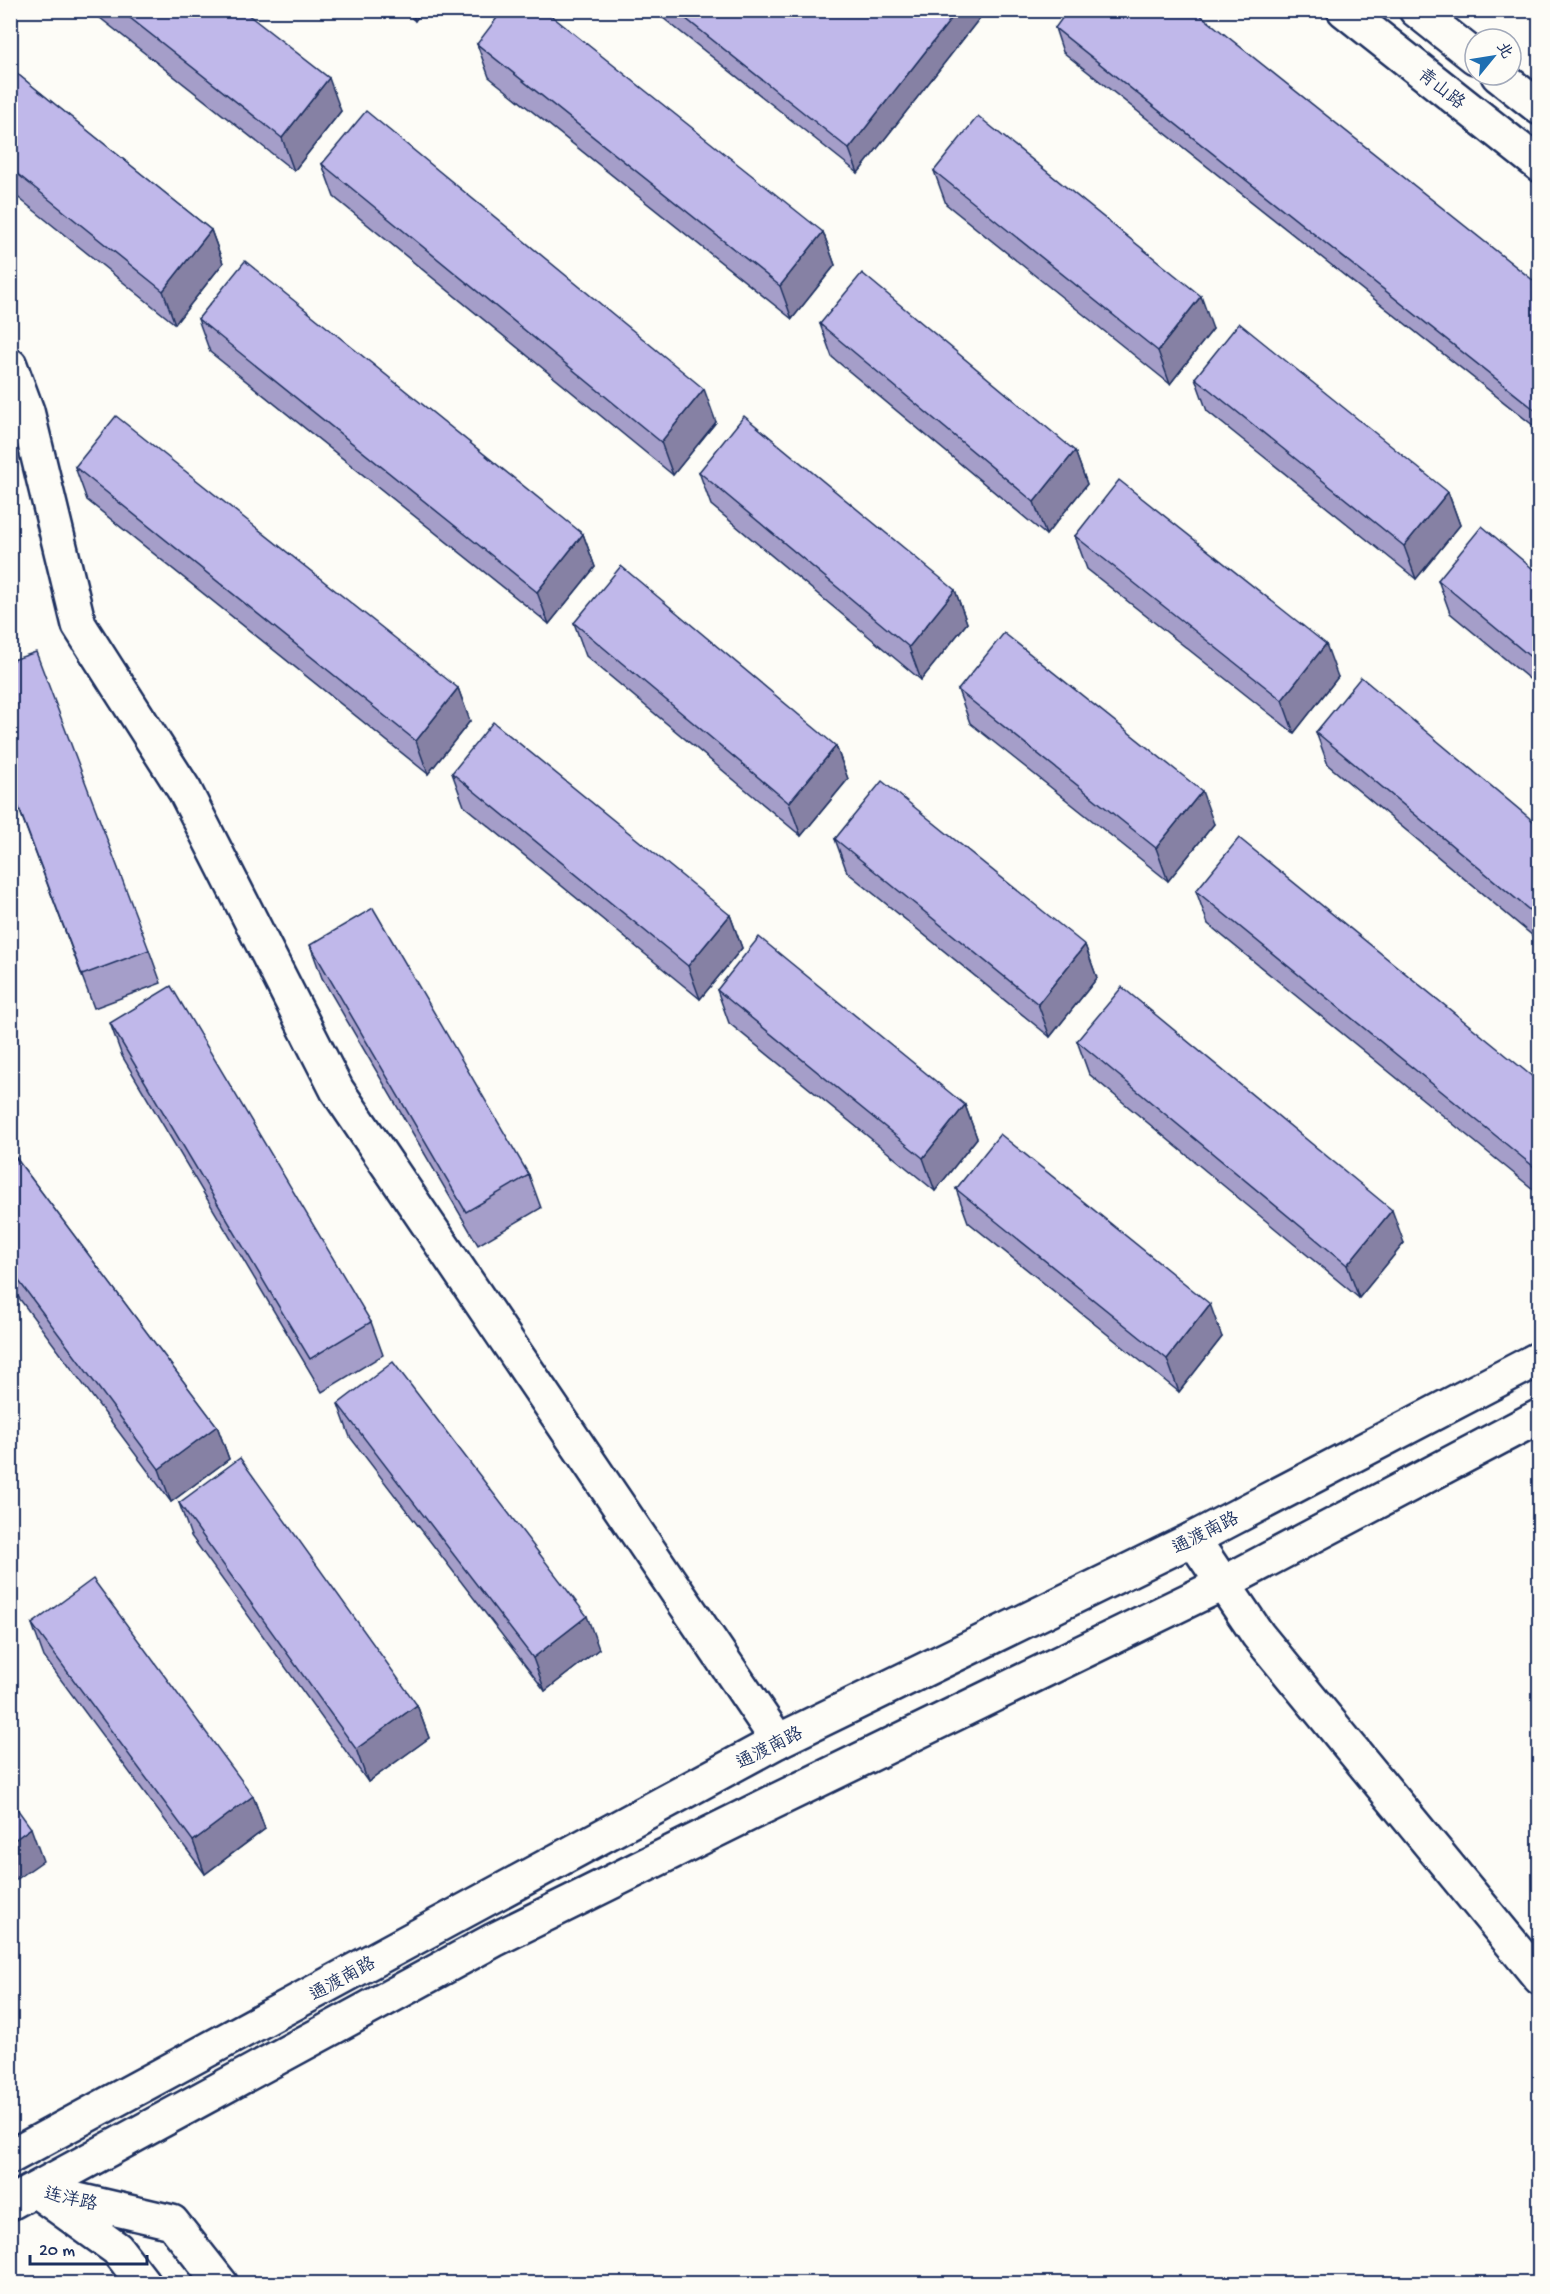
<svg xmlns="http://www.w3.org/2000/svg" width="1550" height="2294" viewBox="0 0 1550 2294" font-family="'Gochi Hand','LXGW WenKai TC',sans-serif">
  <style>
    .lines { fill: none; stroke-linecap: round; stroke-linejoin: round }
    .minor-casing { stroke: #1b2f5e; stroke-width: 38 }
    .tertiary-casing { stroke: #1b2f5e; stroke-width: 38 }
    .secondary-casing { stroke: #1b2f5e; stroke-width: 38 }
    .minor { stroke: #fdfcf7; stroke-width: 33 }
    .tertiary { stroke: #fdfcf7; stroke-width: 33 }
    .secondary { stroke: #fdfcf7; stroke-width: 33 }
    .wall { fill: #a59ec9; stroke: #1b2f5e; stroke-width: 1.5 }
    .shaded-wall { fill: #8681a4; stroke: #1b2f5e; stroke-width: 1.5 }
    .building { fill: #c0b8ea; stroke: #1b2f5e; stroke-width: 1.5 }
    .labels { text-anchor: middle; stroke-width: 5; stroke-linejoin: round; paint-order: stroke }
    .street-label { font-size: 18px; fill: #1b2f5e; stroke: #fdfcf7 }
  </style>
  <rect width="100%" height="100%" fill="#fdfcf7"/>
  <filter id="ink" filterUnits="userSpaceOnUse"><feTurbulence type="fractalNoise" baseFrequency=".0167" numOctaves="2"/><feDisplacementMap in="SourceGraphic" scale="12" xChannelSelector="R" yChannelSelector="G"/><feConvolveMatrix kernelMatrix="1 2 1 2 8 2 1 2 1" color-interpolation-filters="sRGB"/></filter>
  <g filter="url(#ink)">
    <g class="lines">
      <defs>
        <g id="minor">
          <polyline points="10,365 27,411 79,625 185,791 337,1090 778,1741"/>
          <polyline points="1193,1539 1258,1635 1540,1978"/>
        </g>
        <polyline id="tertiary" points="144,2284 117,2249 35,2190 172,2222 221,2284"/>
        <g id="secondary">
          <polyline points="1344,10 1540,165"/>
          <polyline points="1416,10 1475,57"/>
          <polyline points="1498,75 1540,108"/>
          <polyline points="10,2157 778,1741 1193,1539 1540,1358"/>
          <polyline points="10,2203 494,1940 759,1809 1222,1584 1540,1416"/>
        </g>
      </defs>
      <use href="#minor" class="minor-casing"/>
      <use href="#tertiary" class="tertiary-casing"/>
      <use href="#secondary" class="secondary-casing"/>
      <use href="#minor" class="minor"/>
      <use href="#tertiary" class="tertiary"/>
      <use href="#secondary" class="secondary"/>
    </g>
    <g class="wall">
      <polygon points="90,10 242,10 341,111 294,171"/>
      <polygon points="402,10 423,10 415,21"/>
      <polygon points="653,10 986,10 858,173"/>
      <polygon points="1055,28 1539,285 1539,430 1063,52"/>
      <polygon points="477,44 823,232 835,265 792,319 489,77"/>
      <polygon points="10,68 211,230 223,263 175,324 10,191"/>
      <polygon points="322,164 716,422 673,475 334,197"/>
      <polygon points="934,171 1213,329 1170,384 946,204"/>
      <polygon points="198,319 583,534 595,567 549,624 210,352"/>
      <polygon points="820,324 1075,451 1087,484 1046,535 832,357"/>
      <polygon points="1195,378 1448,492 1460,525 1416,579 1207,411"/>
      <polygon points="75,467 458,688 470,721 428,774 87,500"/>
      <polygon points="699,472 955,590 967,623 921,680 711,505"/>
      <polygon points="1075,536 1338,677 1294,733 1087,569"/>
      <polygon points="1539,574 1539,687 1450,613 1438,580"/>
      <polygon points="574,623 836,746 848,779 801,836 586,656"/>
      <polygon points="958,690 1214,824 1168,881 970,723"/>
      <polygon points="1316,732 1539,826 1539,941 1328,765"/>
      <polygon points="452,773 730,915 742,948 700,999 464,806"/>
      <polygon points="10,785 149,950 161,983 94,1008"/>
      <polygon points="835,839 1085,945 1097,978 1050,1037 847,872"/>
      <polygon points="1196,891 1539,1082 1539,1194 1208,924"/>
      <polygon points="310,945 529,1175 541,1208 478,1245 322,978"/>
      <polygon points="717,990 965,1105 977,1138 935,1191 729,1023"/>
      <polygon points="110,1023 371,1322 383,1355 322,1392 122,1056"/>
      <polygon points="1077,1041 1404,1243 1359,1298 1089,1074"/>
      <polygon points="10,1150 217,1426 229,1459 171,1502 10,1286"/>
      <polygon points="956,1189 1222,1337 1179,1392 968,1222"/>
      <polygon points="338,1404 599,1649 545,1691 350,1437"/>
      <polygon points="179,1503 417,1705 429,1738 368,1782 191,1536"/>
      <polygon points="32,1624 253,1796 265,1829 205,1874 44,1657"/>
    </g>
    <g class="shaded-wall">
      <polygon points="411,10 423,10 415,21"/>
      <polygon points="958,10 986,10 858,173 849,149"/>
      <polygon points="329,78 341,111 294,171 282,138"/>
      <polygon points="211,230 223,263 175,324 163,291"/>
      <polygon points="823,232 835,265 792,319 780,286"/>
      <polygon points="1201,296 1213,329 1170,384 1158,351"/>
      <polygon points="704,389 716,422 673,475 661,442"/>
      <polygon points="1075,451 1087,484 1046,535 1034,502"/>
      <polygon points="1448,492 1460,525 1416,579 1404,546"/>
      <polygon points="583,534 595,567 549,624 537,592"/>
      <polygon points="955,590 967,623 921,680 909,647"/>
      <polygon points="1326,644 1338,677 1294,733 1282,700"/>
      <polygon points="458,688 470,721 428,774 416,741"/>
      <polygon points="836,746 848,779 801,836 789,803"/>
      <polygon points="1202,791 1214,824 1168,881 1156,848"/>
      <polygon points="730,915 742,948 700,999 688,966"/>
      <polygon points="1085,945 1097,978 1050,1037 1038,1004"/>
      <polygon points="965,1105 977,1138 935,1191 923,1158"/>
      <polygon points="1392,1210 1404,1243 1359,1298 1347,1265"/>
      <polygon points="1210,1304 1222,1337 1179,1392 1167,1359"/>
      <polygon points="217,1426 229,1459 171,1502 159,1469"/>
      <polygon points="587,1616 599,1649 545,1691 533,1658"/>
      <polygon points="417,1705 429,1738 368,1782 356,1749"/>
      <polygon points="253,1796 265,1829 205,1874 193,1841"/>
      <polygon points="31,1828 43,1861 10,1884 10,1843"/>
    </g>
    <g class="building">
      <polygon points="120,10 242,10 329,78 282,138"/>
      <polygon points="503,10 544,10 823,232 780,286 477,44"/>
      <polygon points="675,10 958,10 849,149"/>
      <polygon points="1068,10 1194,10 1539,285 1539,413 1055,28"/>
      <polygon points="10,68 211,230 163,291 10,168"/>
      <polygon points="366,111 704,389 661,442 322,164"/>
      <polygon points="978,116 1201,296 1158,351 934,171"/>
      <polygon points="245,261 583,534 537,592 198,319"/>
      <polygon points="862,273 1075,451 1034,502 820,324"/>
      <polygon points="1239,323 1448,492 1404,546 1195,378"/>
      <polygon points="116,416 458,688 416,741 75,467"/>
      <polygon points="744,416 955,590 909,647 699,472"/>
      <polygon points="1119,480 1326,644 1282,700 1075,536"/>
      <polygon points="1482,526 1539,574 1539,664 1438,580"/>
      <polygon points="621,566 836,746 789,803 574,623"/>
      <polygon points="1004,633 1202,791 1156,848 958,690"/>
      <polygon points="36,652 149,950 82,975 10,784 10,661"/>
      <polygon points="1361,677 1539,826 1539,918 1316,732"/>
      <polygon points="493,722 730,915 688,966 452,773"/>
      <polygon points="882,781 1085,945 1038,1004 835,839"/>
      <polygon points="1239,838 1539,1082 1539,1171 1196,891"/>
      <polygon points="373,908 529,1175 466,1212 310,945"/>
      <polygon points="759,937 965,1105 923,1158 717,990"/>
      <polygon points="171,986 371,1322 310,1359 110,1023"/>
      <polygon points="1122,987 1392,1210 1347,1265 1077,1041"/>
      <polygon points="1000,1134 1210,1304 1167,1359 956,1189"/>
      <polygon points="10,1150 217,1426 159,1469 10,1269"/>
      <polygon points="393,1362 587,1616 533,1658 338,1404"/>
      <polygon points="240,1458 417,1705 356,1749 179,1503"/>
      <polygon points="93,1579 253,1796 193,1841 32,1624"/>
      <polygon points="10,1799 31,1828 10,1843"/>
    </g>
  </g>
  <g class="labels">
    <g class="street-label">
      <text transform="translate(1442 88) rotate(38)" y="6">青山路</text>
      <text transform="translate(1205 1532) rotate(-27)" y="6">通渡南路</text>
      <text transform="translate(769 1747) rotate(-27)" y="6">通渡南路</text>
      <text transform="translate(342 1978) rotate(-29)" y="6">通渡南路</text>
      <text transform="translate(71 2198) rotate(13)" y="6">连洋路</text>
    </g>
  </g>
  <rect width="1550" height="2294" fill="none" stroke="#fdfcf7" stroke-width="36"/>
  <rect x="18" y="18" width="1514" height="2258" fill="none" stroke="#1b2f5e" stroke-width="2" filter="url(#ink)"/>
  <g transform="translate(1493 57) rotate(60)"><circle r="28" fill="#fdfcf7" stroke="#a3aaba" stroke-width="1.5"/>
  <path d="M0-4.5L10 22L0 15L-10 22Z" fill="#1f6fb2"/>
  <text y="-9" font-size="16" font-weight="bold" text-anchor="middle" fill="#1b2f5e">北</text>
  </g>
  <path d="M30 2255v9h117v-9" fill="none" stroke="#1b2f5e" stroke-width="3"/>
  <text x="39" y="2255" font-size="18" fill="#1b2f5e" stroke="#fdfcf7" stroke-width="4.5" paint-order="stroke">20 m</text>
</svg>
